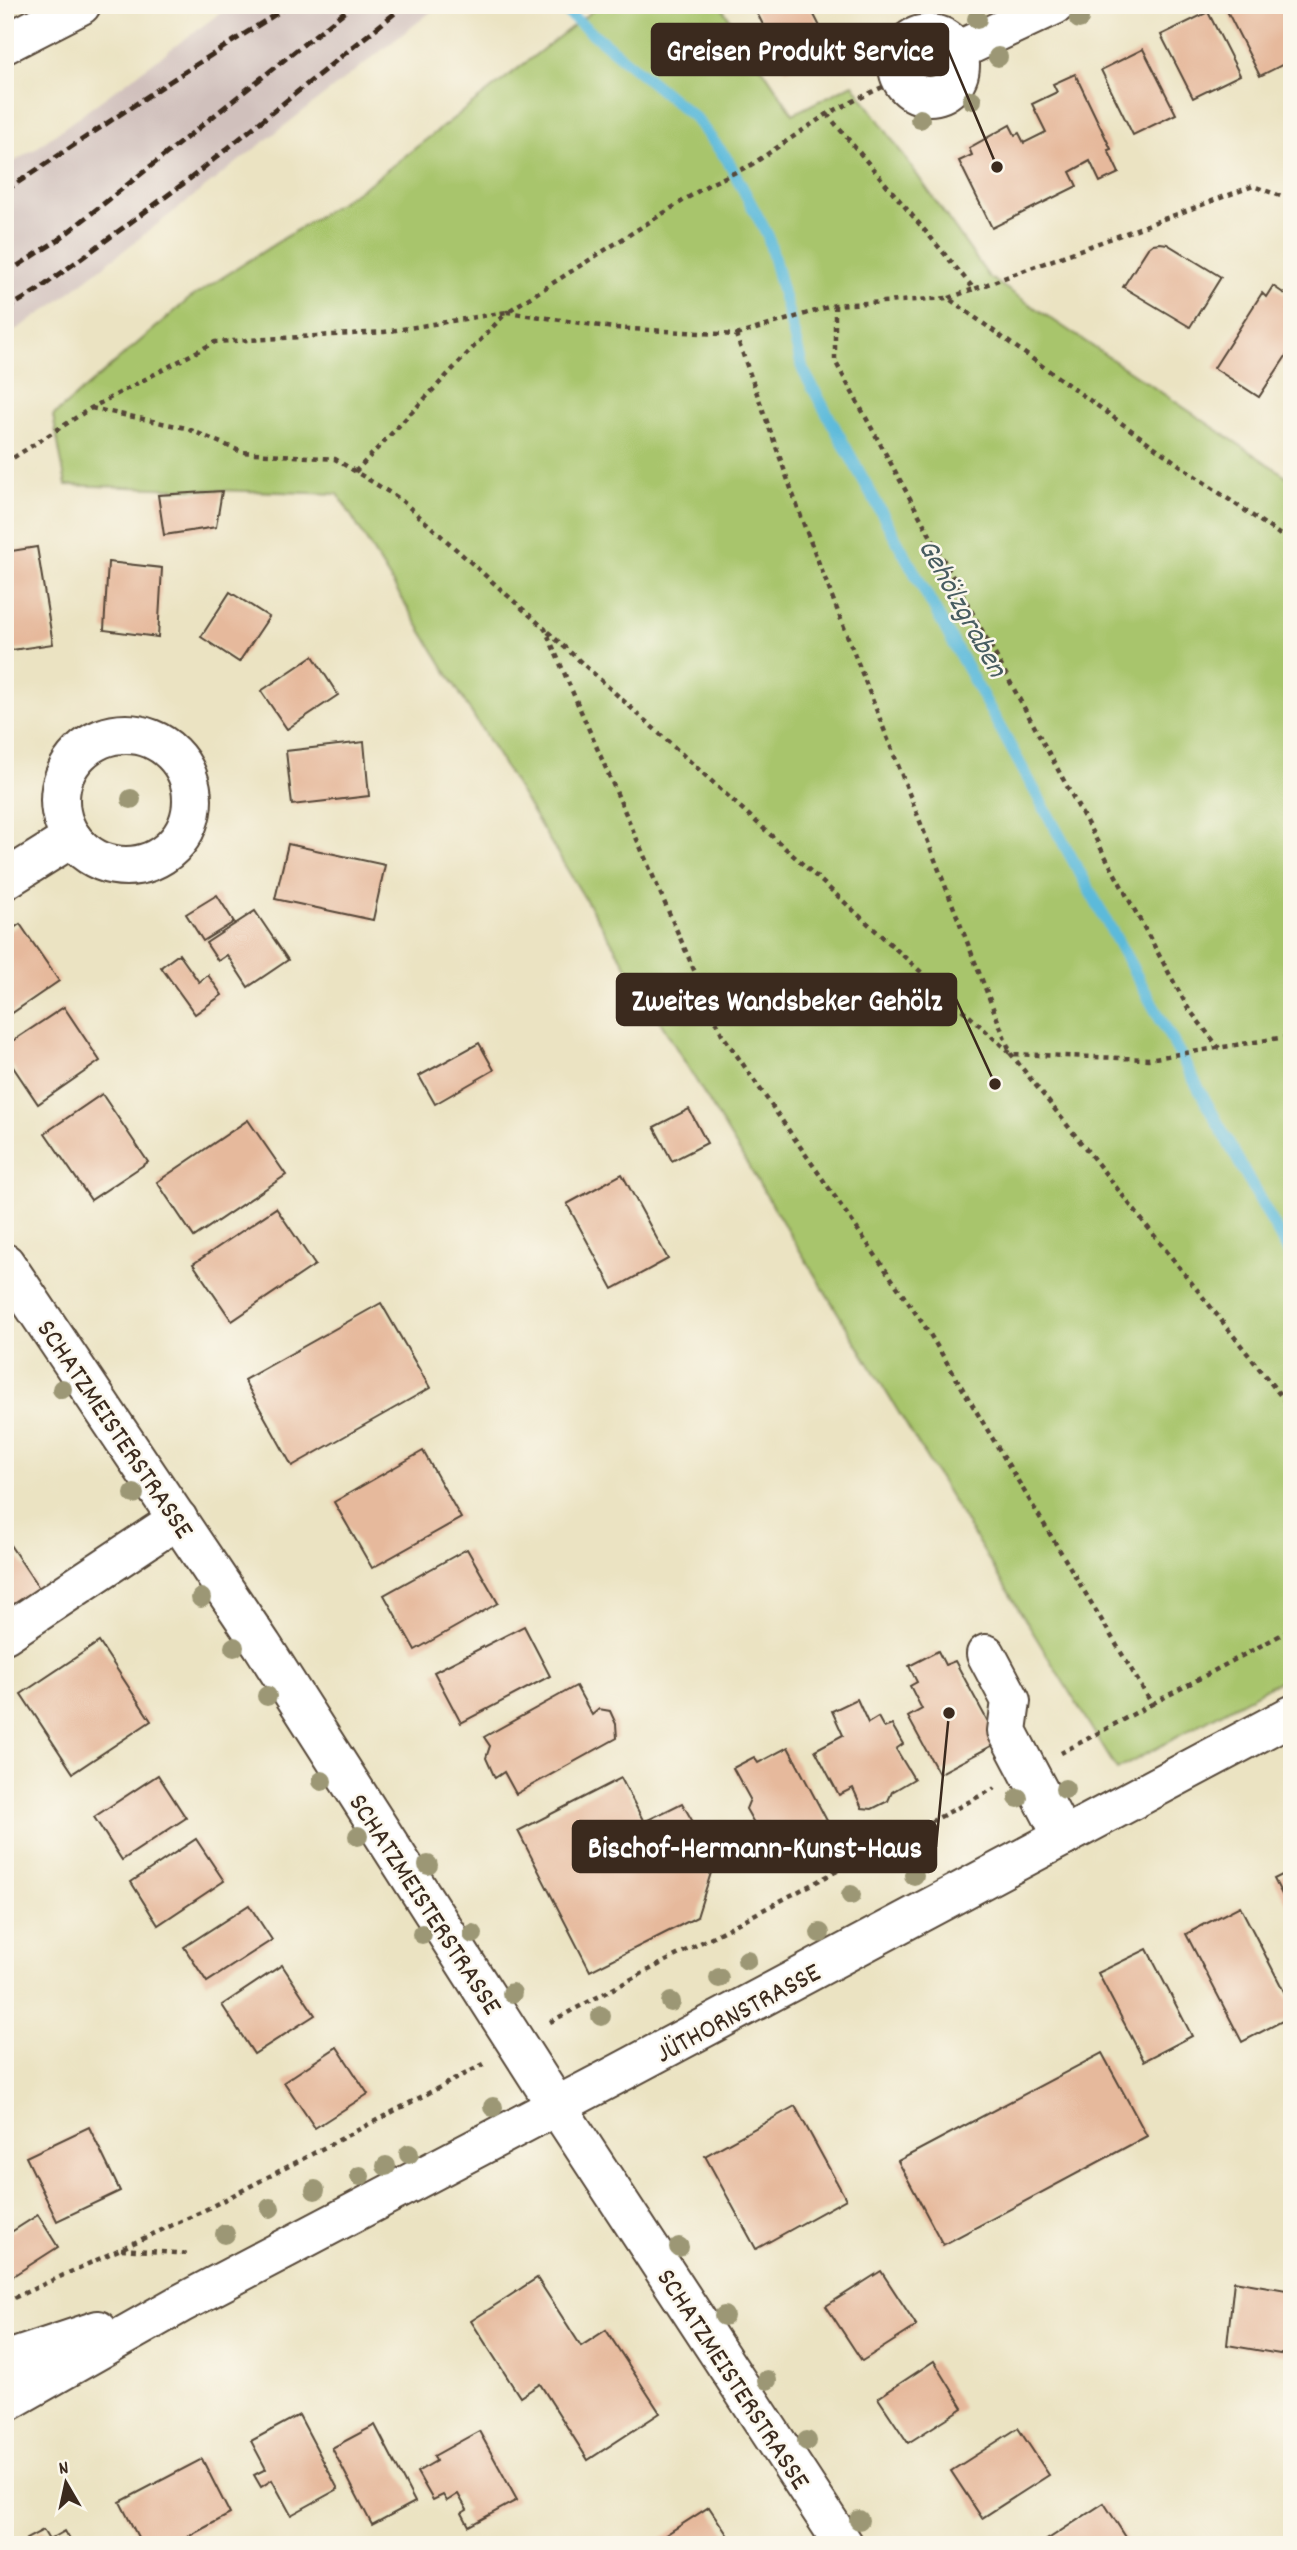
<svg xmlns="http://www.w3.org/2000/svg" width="1297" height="2550" viewBox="0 0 1297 2550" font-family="Dekko,sans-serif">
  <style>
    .industrial { fill: #d0c0bc }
    .green { fill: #a8c56c; stroke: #727845; stroke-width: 2 }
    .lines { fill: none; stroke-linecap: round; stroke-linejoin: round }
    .stream { stroke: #5cbada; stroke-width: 12 }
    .building { fill: #e6b99c }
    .minor-casing { stroke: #554637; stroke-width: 42 }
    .major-casing { stroke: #554637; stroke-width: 42 }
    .path { stroke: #554637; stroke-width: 4.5; stroke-dasharray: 5 5; stroke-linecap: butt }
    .minor { stroke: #fff; stroke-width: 38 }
    .major { stroke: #fff; stroke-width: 38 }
    .rail { stroke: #3b2a1e; stroke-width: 5; stroke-dasharray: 10 5; stroke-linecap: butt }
    .tree { fill: #9c9774 }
    .labels { text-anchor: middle; stroke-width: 5; stroke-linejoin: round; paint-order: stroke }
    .street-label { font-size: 28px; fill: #3b2a1e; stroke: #fbf7ec }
    .water-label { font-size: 30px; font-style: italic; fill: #475c60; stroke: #fbf7ec }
    .leader { fill: none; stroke: #3b2a1e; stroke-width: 2.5 }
    .callout-dot { fill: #3b2a1e; stroke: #fbf7ec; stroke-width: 2.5 }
    .callout { fill: #3b2a1e; stroke: #3b2a1e; stroke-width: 2.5 }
    .callout-label { font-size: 30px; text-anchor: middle; font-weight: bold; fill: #fff }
  </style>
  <rect width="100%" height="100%" fill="#fbf7ec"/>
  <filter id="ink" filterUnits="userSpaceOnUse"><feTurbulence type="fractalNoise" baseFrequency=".0143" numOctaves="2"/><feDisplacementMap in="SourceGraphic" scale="14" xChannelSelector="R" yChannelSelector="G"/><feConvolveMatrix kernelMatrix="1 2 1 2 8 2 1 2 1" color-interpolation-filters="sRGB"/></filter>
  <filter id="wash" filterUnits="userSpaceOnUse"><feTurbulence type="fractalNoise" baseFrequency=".00686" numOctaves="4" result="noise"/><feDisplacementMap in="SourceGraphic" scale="28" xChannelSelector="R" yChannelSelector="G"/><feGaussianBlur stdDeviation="1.57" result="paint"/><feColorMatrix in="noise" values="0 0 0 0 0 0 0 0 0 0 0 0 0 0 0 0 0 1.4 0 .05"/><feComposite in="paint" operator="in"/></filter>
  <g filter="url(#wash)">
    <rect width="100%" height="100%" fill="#ebe3c2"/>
    <polygon class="industrial" points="231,5 440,5 51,307 5,337 5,167 35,149"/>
    <polygon class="green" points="600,5 720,5 793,114 853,84 989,277 1292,480 1292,1674 1117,1770 338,494 66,485 53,416 189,299 370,183"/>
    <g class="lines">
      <polyline class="stream" points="568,13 695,118 727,159 768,236 803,370 1292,1258"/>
    </g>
    <g id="blocks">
      <g class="building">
        <polygon points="753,5 809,5 831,48 786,70"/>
        <polygon points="1233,5 1287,5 1292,15 1292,60 1260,76 1226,9"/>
        <polygon points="1208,12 1240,75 1193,98 1161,35"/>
        <polygon points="1143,49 1176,114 1133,135 1101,70"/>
        <polygon points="1075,74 1111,149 1108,150 1119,173 1100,182 1090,161 1070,172 1077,186 992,228 959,161 972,155 969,148 1010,125 1015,135 1019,133 1024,143 1046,132 1032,104 1057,92 1053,84"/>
        <polygon points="1160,243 1167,244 1221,277 1190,327 1123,287 1148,248 1153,244"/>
        <polygon points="1273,286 1292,299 1287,309 1292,312 1292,347 1259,397 1214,368 1262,293 1266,297"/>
        <polygon points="222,491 216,527 164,535 158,495"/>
        <polygon points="37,547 53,644 5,651 5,552"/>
        <polygon points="108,562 162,568 158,637 104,630"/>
        <polygon points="230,592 269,617 239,662 201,637"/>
        <polygon points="313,656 338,695 287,729 261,691"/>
        <polygon points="364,742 369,796 292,805 286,751"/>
        <polygon points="288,844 385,865 373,920 275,899"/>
        <polygon points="217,895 234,922 203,941 186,914"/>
        <polygon points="255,911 288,960 248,987 227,955 218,961 206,943"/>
        <polygon points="20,924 59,981 5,1018 5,934"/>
        <polygon points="179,954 199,982 208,975 222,995 195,1014 161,967"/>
        <polygon points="64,1007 100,1061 38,1104 5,1055 5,1046"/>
        <polygon points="479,1043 494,1070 435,1104 419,1076"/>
        <polygon points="102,1094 148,1162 91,1200 45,1133"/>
        <polygon points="689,1109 707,1143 672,1161 654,1127"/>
        <polygon points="248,1120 286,1175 194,1237 157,1182"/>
        <polygon points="622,1174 668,1259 613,1289 567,1204"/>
        <polygon points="276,1208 315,1265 232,1321 193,1264"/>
        <polygon points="381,1303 430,1388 292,1466 244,1380"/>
        <polygon points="423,1451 461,1518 372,1568 334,1502"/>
        <polygon points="10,1545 43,1594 5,1619 5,1548"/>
        <polygon points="467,1549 498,1603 415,1650 384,1595"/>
        <polygon points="524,1626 550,1676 461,1723 434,1672"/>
        <polygon points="99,1642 151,1721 73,1773 21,1694"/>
        <polygon points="938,1651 945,1665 955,1661 999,1742 939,1774 908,1717 922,1709 910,1686 917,1682 909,1666"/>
        <polygon points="576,1686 592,1715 599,1709 610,1711 616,1724 617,1738 516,1794 504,1772 495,1778 486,1758 490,1746 484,1737"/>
        <polygon points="857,1699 868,1723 878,1717 884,1728 892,1725 903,1744 896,1749 914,1779 892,1792 888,1801 872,1809 862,1808 853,1788 839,1795 815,1750 843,1735 832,1711"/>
        <polygon points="788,1747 833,1832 782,1859 763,1823 754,1823 746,1809 750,1799 733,1768 754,1757 758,1763"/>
        <polygon points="158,1775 186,1818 122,1860 94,1817"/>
        <polygon points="621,1778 644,1822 682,1803 715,1860 697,1917 590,1971 518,1831"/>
        <polygon points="196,1839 224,1881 158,1925 131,1882"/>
        <polygon points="1292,1870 1292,1914 1274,1879"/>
        <polygon points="249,1905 272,1940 207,1982 184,1947"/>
        <polygon points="1240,1906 1292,2007 1292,2016 1242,2042 1186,1934"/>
        <polygon points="1147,1949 1192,2036 1144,2061 1098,1973"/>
        <polygon points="282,1965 315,2015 254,2054 222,2005"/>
        <polygon points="337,2047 368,2094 315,2128 284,2082"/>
        <polygon points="1102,2053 1147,2136 943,2245 898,2161"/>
        <polygon points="795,2106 846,2199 756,2249 705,2156"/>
        <polygon points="89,2127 120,2191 57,2221 26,2157"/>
        <polygon points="38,2215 58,2247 5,2281 5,2236"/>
        <polygon points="881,2271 917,2326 862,2361 826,2306"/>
        <polygon points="537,2278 581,2346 606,2330 660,2413 588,2460 540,2384 520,2397 471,2321"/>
        <polygon points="1234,2281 1292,2291 1292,2356 1227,2345"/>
        <polygon points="934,2361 963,2408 908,2443 878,2398"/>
        <polygon points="299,2415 338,2489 291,2515 272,2480 261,2487 254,2475 266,2469 251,2441"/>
        <polygon points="375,2425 415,2502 372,2525 332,2448"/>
        <polygon points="1018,2428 1049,2475 982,2518 951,2471"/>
        <polygon points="479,2431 517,2500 469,2526 462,2513 467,2510 458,2494 447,2501 443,2495 433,2500 417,2472 436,2461 434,2456"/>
        <polygon points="202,2459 230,2514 173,2545 142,2545 120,2502"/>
        <polygon points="1104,2503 1131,2545 1039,2545"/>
        <polygon points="709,2507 734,2545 650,2545"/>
        <polygon points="43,2530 49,2540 65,2531 73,2545 30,2545 26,2539"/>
      </g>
    </g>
  </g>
  <g filter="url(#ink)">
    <use href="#blocks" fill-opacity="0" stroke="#554637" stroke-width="2"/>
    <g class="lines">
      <defs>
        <g id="minor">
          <circle cx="929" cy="65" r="31"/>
          <polyline points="957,51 1055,5"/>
          <circle cx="126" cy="800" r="66"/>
          <polyline points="5,880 72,838"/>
          <polyline points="5,1263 262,1645 556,2105 844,2545"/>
          <polyline points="5,1634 178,1519"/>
          <polyline points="986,1654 1011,1701 1007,1731 1063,1837"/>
          <polyline points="5,2361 98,2330"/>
          <polyline points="5,2403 180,2304 610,2078 1292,1715"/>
        </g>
        <polyline id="major" points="5,44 81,5"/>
      </defs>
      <use href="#minor" class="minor-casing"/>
      <use href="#major" class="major-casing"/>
      <g class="path">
        <polyline points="827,114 974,289 1253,186 1292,200"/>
        <polyline points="949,298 974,289"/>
        <polyline points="835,305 835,361 1188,1008 1219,1048"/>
        <polyline points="736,335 835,305 948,298 1192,474 1292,543"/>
        <polyline points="91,408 186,428 242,452 335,459 400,499 545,629 722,1034 928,1331 1152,1704 1061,1753"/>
        <polyline points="5,463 91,408 215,342 384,332 507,312 708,185 751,165 827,114 901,78"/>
        <polyline points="355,472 507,312 614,328 736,335 804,525 1011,1054 1292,1410"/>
        <polyline points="548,632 1011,1054 1148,1059 1292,1036"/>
        <polyline points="1152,1704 1292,1629"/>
        <polyline points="550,2022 995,1788"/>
        <polyline points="121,2249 189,2254"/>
        <polyline points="5,2302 201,2212 484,2064"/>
      </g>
      <use href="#minor" class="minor"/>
      <use href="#major" class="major"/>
      <g class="rail">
        <polyline points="5,191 169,82 290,5"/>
        <polyline points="5,274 58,240 353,5"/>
        <polyline points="5,310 38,290 187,181 405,5"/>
      </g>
    </g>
    <g class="tree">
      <circle cx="977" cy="19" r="10"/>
      <circle cx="1079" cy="19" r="10"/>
      <circle cx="998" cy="57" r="10"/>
      <circle cx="932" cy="66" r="10"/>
      <circle cx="972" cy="100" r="10"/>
      <circle cx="920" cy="119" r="10"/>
      <circle cx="131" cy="799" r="10"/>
      <circle cx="62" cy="1389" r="10"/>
      <circle cx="134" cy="1494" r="10"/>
      <circle cx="201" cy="1598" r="10"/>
      <circle cx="234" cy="1647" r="10"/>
      <circle cx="267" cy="1696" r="10"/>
      <circle cx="322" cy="1781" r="10"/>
      <circle cx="1065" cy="1789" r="10"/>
      <circle cx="1018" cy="1798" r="10"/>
      <circle cx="358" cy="1836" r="10"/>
      <circle cx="428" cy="1865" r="10"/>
      <circle cx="914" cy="1875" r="10"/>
      <circle cx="851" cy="1895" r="10"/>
      <circle cx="820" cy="1933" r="10"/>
      <circle cx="422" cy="1934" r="10"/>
      <circle cx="473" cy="1934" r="10"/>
      <circle cx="747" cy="1960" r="10"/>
      <circle cx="719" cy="1978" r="10"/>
      <circle cx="512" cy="1993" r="10"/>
      <circle cx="671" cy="2002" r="10"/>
      <circle cx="601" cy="2016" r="10"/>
      <circle cx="493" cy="2107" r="10"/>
      <circle cx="409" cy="2154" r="10"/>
      <circle cx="386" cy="2166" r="10"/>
      <circle cx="360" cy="2176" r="10"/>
      <circle cx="315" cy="2190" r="10"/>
      <circle cx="270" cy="2208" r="10"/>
      <circle cx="225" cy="2234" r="10"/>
      <circle cx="679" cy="2247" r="10"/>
      <circle cx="724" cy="2316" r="10"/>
      <circle cx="767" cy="2380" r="10"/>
      <circle cx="807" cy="2441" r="10"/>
      <circle cx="859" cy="2520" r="10"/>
    </g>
  </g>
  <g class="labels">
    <g class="street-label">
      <text transform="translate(117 1428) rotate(56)" y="10">SCHATZMEISTERSTRASSE</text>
      <text transform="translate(427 1903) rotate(57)" y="10">SCHATZMEISTERSTRASSE</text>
      <text transform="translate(737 2011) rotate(-28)" y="10">JÜTHORNSTRASSE</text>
      <text transform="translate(735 2378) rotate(57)" y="10">SCHATZMEISTERSTRASSE</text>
    </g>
    <g class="water-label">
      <text transform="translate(964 607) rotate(61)" y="10">Gehölzgraben</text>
    </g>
  </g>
  <path class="leader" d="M997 167L948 50M995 1084L956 999M949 1713L936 1847"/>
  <g class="callout-dot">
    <circle cx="997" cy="167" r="7"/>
    <circle cx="995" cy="1084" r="7"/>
    <circle cx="949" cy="1713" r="7"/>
  </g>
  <g class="callout">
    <rect x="652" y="24" width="296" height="51" rx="7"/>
    <rect x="617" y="974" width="339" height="51" rx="7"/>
    <rect x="573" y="1821" width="363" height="51" rx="7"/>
  </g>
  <g class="callout-label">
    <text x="800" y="60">Greisen Produkt Service</text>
    <text x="787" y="1010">Zweites Wandsbeker Gehölz</text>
    <text x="755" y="1857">Bischof-Hermann-Kunst-Haus</text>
  </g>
  <rect width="1297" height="2550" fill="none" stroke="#fbf7ec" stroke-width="28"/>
  <g transform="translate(66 2483) rotate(351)" stroke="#fbf7ec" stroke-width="5" paint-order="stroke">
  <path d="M0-5L12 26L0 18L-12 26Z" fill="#3b2a1e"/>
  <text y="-10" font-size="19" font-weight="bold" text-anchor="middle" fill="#3b2a1e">N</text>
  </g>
</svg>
